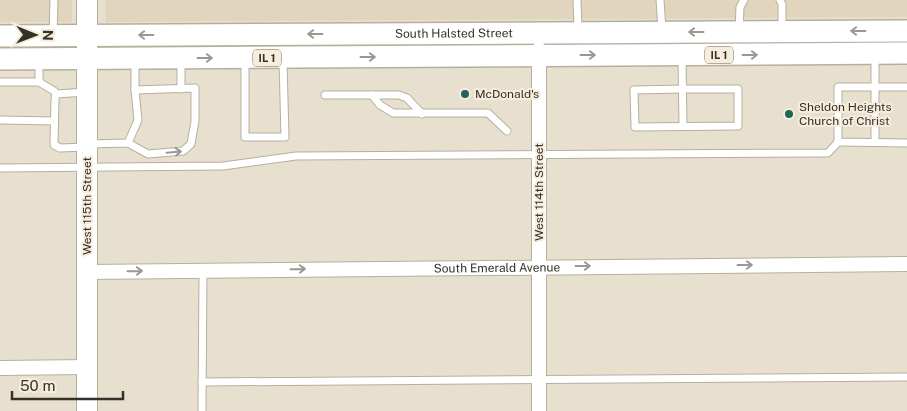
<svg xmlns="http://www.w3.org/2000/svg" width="907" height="411" viewBox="0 0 907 411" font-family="'Public Sans',sans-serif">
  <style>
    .built { fill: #e1d5bd }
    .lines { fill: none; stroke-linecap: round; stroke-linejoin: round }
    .lane-casing { stroke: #b7af9e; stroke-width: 9 }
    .street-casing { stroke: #b7af9e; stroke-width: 16 }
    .secondary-casing { stroke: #b7af9e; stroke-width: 22 }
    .primary-casing { stroke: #b7af9e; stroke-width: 24 }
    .lane { stroke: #fff; stroke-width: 7 }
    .street { stroke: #fff; stroke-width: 14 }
    .secondary { stroke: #fff; stroke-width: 20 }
    .primary { stroke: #fff; stroke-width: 21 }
    .oneway { stroke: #9a9894 }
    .poi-dot { fill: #1f6558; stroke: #f6eddc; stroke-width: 2 }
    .labels { text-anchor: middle; stroke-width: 4; stroke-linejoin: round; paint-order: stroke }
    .shield { fill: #f6eddc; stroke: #6e695f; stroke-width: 1 }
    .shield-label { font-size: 11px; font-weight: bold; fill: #34302a }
    .street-label { font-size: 12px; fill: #34302a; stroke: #f6eddc }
    .poi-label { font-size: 12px; fill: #34302a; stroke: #f6eddc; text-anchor: start }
  </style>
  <rect width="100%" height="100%" fill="#e8e0cf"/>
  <g class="built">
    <rect x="0" y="0" width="72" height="22"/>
    <polygon points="105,0 907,0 907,17 106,22"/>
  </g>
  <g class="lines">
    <defs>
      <g id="lane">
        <polyline points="577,0 578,30"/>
        <polyline points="660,0 662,29"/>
        <polyline points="780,0 782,4 782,29"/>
        <polyline points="739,31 740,7 744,0"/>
        <polyline points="53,35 54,0"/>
        <polyline points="682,57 683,126"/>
        <polyline points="875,57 875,142"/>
        <polyline points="181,60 181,89"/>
        <polyline points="245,60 245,137 285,137 283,61"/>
        <polyline points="0,82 39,82 39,61"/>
        <polyline points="39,82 54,91 56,94"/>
        <polyline points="907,87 838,87 838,142 907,143"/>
        <polygon points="683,89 738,89 738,126 635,127 634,90"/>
        <polyline points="325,95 399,95 407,98 422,114"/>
        <polyline points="372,95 380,105 393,113 488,113 507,131"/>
        <polyline points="0,120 54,121"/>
        <polyline points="128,143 138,120 135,90 135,61"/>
        <polyline points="88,144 128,143 148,154 183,151 191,144 195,121 195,88 135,90"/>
        <polyline points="86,147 60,148 54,145 54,142 55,99 56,94 87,92"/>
        <polyline points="0,168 223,166 296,156 828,153 838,142"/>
        <polyline points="202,382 907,377"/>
        <polyline points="202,411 203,271"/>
      </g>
      <g id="street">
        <path id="s1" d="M87,272l820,-8"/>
        <polyline points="0,368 87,367"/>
        <polyline points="539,411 539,49"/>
      </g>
      <polyline id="secondary" points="87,411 87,0"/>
      <g id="primary">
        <path id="s2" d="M0,36l907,-5"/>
        <polyline points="0,59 907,53"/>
      </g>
    </defs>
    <use href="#lane" class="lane-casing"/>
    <use href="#street" class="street-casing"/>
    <use href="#secondary" class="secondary-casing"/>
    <use href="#primary" class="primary-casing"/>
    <use href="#lane" class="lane"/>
    <use href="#street" class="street"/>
    <use href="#secondary" class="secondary"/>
    <use href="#primary" class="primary"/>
  </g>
  <defs><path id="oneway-shaft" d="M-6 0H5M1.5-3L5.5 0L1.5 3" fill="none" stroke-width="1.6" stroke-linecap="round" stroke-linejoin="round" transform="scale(1.25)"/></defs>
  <g class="oneway">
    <use href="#oneway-shaft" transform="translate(858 31) rotate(180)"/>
    <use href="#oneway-shaft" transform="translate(696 32) rotate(180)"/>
    <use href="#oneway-shaft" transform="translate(315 34) rotate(180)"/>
    <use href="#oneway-shaft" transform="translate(146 35) rotate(180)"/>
    <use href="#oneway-shaft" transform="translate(588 55)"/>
    <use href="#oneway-shaft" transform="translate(750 55)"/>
    <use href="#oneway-shaft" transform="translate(368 57)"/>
    <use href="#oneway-shaft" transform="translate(205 58)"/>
    <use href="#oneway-shaft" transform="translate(174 152) rotate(-5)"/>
    <use href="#oneway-shaft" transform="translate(745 265)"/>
    <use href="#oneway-shaft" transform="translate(583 266)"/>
    <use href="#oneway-shaft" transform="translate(298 269) rotate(-1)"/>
    <use href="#oneway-shaft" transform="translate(135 271) rotate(-1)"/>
  </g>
  <g class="poi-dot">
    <circle cx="465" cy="94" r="5"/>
    <circle cx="789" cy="114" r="5"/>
  </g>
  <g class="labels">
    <g class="shield">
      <rect x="705" y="46.5" width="28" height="17" rx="4"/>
      <rect x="253" y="49.5" width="28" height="17" rx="4"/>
    </g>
    <g class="shield-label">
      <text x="719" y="59">IL 1</text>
      <text x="267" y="62">IL 1</text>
    </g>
    <g class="street-label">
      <text dy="4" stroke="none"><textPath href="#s2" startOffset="454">South Halsted Street</textPath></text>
      <text transform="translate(539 192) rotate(-90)" y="4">West 114th Street</text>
      <text transform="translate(87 206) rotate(-90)" y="4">West 115th Street</text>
      <text dy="4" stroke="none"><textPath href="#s1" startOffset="410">South Emerald Avenue</textPath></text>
    </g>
    <g class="poi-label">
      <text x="475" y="98">McDonald's</text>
      <text x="799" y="111">Sheldon Heights<tspan x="799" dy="14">Church of Christ</tspan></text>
    </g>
  </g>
  <g transform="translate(35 35) rotate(91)" stroke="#f6eddc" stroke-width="4" paint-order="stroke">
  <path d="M0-4L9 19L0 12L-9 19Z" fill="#34302a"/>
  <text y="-8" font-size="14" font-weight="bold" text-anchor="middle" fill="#34302a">N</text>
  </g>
  <path d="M12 391v8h111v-8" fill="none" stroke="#34302a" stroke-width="2.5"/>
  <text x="20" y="391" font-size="15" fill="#34302a" stroke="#f6eddc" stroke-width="4" paint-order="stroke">50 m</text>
</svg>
